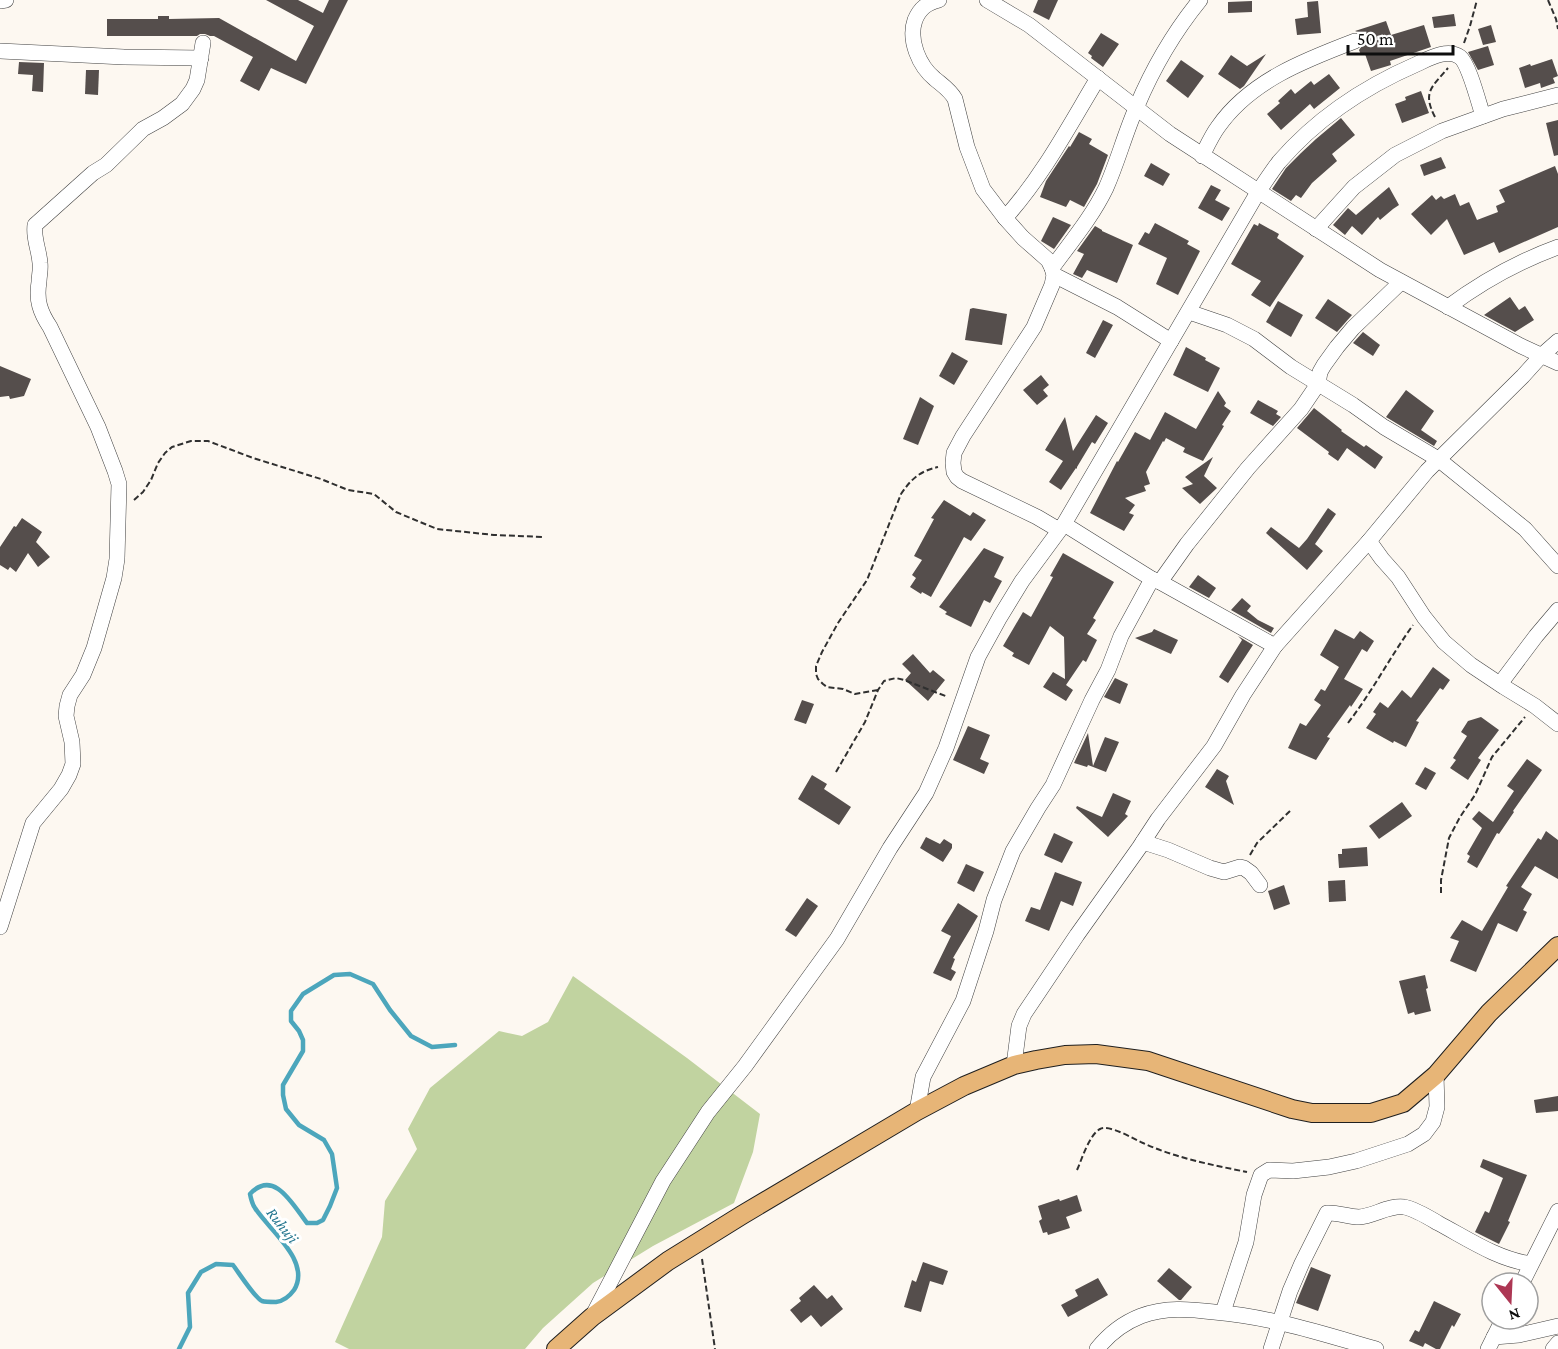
<svg xmlns="http://www.w3.org/2000/svg" width="1558" height="1349" viewBox="0 0 1558 1349" font-family="'Crimson Pro',serif">
  <style>
    .forest { fill: #c1d3a0 }
    .lines { fill: none; stroke-linecap: round; stroke-linejoin: round }
    .stream { stroke: #4ca6bc; stroke-width: 4.5 }
    .building { fill: #554e4c }
    .minor-casing { stroke: #414141; stroke-width: 16 }
    .major-casing { stroke: #1f1f1f; stroke-width: 20 }
    .path { stroke: #303030; stroke-width: 2; stroke-dasharray: 6 3; stroke-linecap: butt }
    .minor { stroke: #fff; stroke-width: 15 }
    .major { stroke: #e7b577; stroke-width: 18 }
    .labels { text-anchor: middle; stroke-width: 6; stroke-linejoin: round; paint-order: stroke }
    .water-label { font-size: 16px; font-style: italic; fill: #277891; stroke: #fff }
  </style>
  <rect width="100%" height="100%" fill="#fdf8f1"/>
  <polygon class="forest" points="573,976 687,1058 760,1114 753,1152 734,1203 653,1246 593,1283 543,1328 525,1349 349,1349 335,1342 382,1237 385,1201 417,1149 408,1129 430,1088 499,1031 522,1036 548,1022"/>
  <g class="lines">
    <path class="stream" d="M179,1349l11,-22 -2,-34 13,-21 15,-8 17,1c6,8 22,33 29,36 3,1 10,1 14,1 8,-1 13,-5 18,-12 18,-29 -26,-61 -39,-82 -3,-4 -4,-9 -5,-14 24,-26 43,11 57,29h10l6,-3 7,-14 7,-18 -5,-34 -8,-14 -25,-15 -13,-16 -3,-14v-10l20,-34v-11l-4,-9 -8,-10v-10l12,-17 31,-19 16,-1 23,10 17,26 21,26 21,11 23,-2"/>
  </g>
  <g class="building">
    <polygon points="266,0 298,0 323,13 329,0 348,0 306,84 271,68 259,91 240,81 253,57 214,36 210,36 205,34 200,34 197,36 107,36 107,19 158,19 158,16 169,16 169,19 219,18 296,61 314,26"/>
    <polygon points="1038,0 1058,0 1049,20 1033,12"/>
    <polygon points="1252,1 1252,12 1228,13 1228,2"/>
    <polygon points="1318,1 1321,33 1297,35 1295,19 1308,17 1307,2"/>
    <polygon points="1454,14 1456,26 1434,28 1432,17"/>
    <polygon points="1386,21 1391,35 1424,25 1431,47 1390,61 1391,65 1371,71 1365,54 1361,55 1359,50 1364,43 1364,37 1361,33 1355,31"/>
    <polygon points="1491,25 1496,42 1483,45 1478,29"/>
    <polygon points="1101,33 1119,44 1103,67 1091,58 1092,56 1088,53"/>
    <polygon points="1488,46 1494,65 1478,70 1468,52"/>
    <polygon points="1266,54 1244,86 1240,89 1218,74 1231,55 1247,66"/>
    <polygon points="1552,59 1558,76 1553,78 1555,83 1541,88 1540,83 1525,88 1519,68 1530,64 1531,66"/>
    <polygon points="1181,60 1204,76 1188,98 1166,81"/>
    <polygon points="19,62 44,63 43,92 32,91 33,75 18,74"/>
    <polygon points="86,70 99,70 98,95 85,94"/>
    <polygon points="1329,74 1340,88 1314,109 1310,104 1281,130 1267,114 1280,103 1278,101 1291,89 1295,94 1311,81 1314,85"/>
    <polygon points="1421,91 1429,113 1402,123 1395,104 1406,100 1405,97"/>
    <polygon points="1341,118 1355,135 1332,154 1337,161 1312,183 1301,198 1296,195 1291,201 1272,189 1286,168 1301,153 1316,139"/>
    <polygon points="1558,120 1558,155 1554,156 1546,123"/>
    <polygon points="1079,132 1092,139 1089,144 1108,155 1097,184 1084,207 1070,200 1066,207 1040,197 1046,181 1069,146 1070,147"/>
    <polygon points="1441,157 1446,168 1424,176 1420,165"/>
    <polygon points="1151,163 1170,174 1163,186 1144,176"/>
    <polygon points="1555,166 1558,174 1558,227 1499,253 1494,242 1464,255 1447,219 1431,235 1411,214 1432,195 1436,200 1441,196 1444,199 1455,194 1460,206 1469,202 1477,220 1498,212 1496,206 1505,202 1499,190"/>
    <polygon points="1211,185 1221,190 1215,200 1230,208 1222,221 1198,208"/>
    <polygon points="1389,187 1399,205 1393,209 1380,220 1378,217 1362,235 1352,226 1345,235 1333,225 1348,208 1356,215"/>
    <polygon points="1053,217 1071,225 1054,249 1041,241"/>
    <polygon points="1155,223 1189,241 1187,244 1200,251 1178,295 1156,284 1167,258 1138,244 1145,232 1149,234"/>
    <polygon points="1259,223 1279,234 1277,238 1304,256 1270,307 1251,295 1261,281 1231,264 1254,224 1258,226"/>
    <polygon points="1095,226 1102,230 1102,231 1133,245 1117,283 1087,270 1082,278 1073,274 1084,254 1077,251"/>
    <polygon points="1510,297 1519,310 1525,306 1534,320 1515,332 1484,315"/>
    <polygon points="1328,299 1352,315 1337,332 1315,318"/>
    <polygon points="1278,301 1303,315 1291,337 1266,322"/>
    <polygon points="973,308 1007,314 1002,345 965,340 970,309"/>
    <polygon points="1103,320 1113,325 1095,358 1086,353"/>
    <polygon points="1363,332 1380,345 1373,356 1353,343"/>
    <polygon points="1186,347 1206,358 1205,360 1220,368 1208,392 1173,375"/>
    <polygon points="952,352 968,361 954,385 939,376"/>
    <polygon points="0,366 31,379 24,396 10,399 9,396 8,396 0,397"/>
    <polygon points="1041,375 1049,385 1043,390 1048,396 1037,405 1023,390"/>
    <polygon points="1406,390 1434,411 1421,430 1437,441 1434,446 1386,417"/>
    <polygon points="1218,391 1226,403 1224,406 1231,411 1222,425 1224,426 1203,461 1183,452 1185,448 1166,438 1164,442 1163,441 1146,472 1150,484 1144,486 1146,491 1125,498 1135,505 1129,513 1134,515 1124,531 1090,513 1117,461 1118,462 1135,432 1150,440 1165,412 1196,429"/>
    <polygon points="920,397 934,406 918,445 903,439"/>
    <polygon points="1258,400 1278,411 1276,414 1281,417 1273,426 1250,413"/>
    <polygon points="1314,408 1342,430 1341,431 1364,447 1366,445 1383,457 1375,469 1347,448 1338,461 1328,454 1329,452 1297,428"/>
    <polygon points="1096,415 1108,423 1095,444 1092,442 1077,467 1077,469 1076,468 1061,490 1049,482 1063,461 1045,450 1065,417 1073,451"/>
    <polygon points="1213,457 1204,476 1217,488 1200,504 1182,488 1193,484 1185,477"/>
    <polygon points="944,500 970,516 973,512 986,520 971,541 964,537 931,597 922,592 921,594 910,587 916,578 912,575 922,560 914,556 934,519 931,518"/>
    <polygon points="1328,508 1336,514 1315,544 1323,551 1307,570 1266,533 1271,527 1299,548 1307,539"/>
    <polygon points="22,518 42,532 36,542 50,557 38,567 28,553 16,572 10,567 8,570 0,565 0,547 14,526 16,527"/>
    <polygon points="984,548 1004,557 994,577 1002,581 990,603 984,600 971,627 945,614 947,612 939,607"/>
    <polygon points="1063,553 1114,582 1093,618 1096,620 1087,634 1097,640 1086,662 1083,660 1066,685 1073,690 1066,701 1043,687 1053,672 1065,679 1064,637 1050,626 1029,665 1012,656 1014,653 1003,646 1023,612 1031,617 1053,577 1050,576"/>
    <polygon points="1198,575 1216,588 1209,598 1189,587"/>
    <polygon points="1242,598 1251,606 1247,611 1258,620 1274,628 1271,633 1231,610"/>
    <polygon points="1154,629 1178,640 1171,654 1135,638 1152,632"/>
    <polygon points="1335,629 1354,639 1360,631 1374,641 1367,652 1362,649 1344,679 1363,689 1351,707 1350,705 1327,737 1330,738 1316,760 1288,748 1300,723 1306,726 1321,705 1314,700 1321,689 1325,691 1339,667 1320,655"/>
    <polygon points="1238,636 1253,645 1228,683 1219,677 1242,640"/>
    <polygon points="913,654 930,673 933,670 945,680 928,701 905,680 911,673 902,664"/>
    <polygon points="1433,667 1450,680 1443,690 1440,688 1416,721 1419,722 1406,747 1394,741 1393,743 1366,728 1376,714 1373,712 1380,702 1388,708 1402,690 1411,698"/>
    <polygon points="1115,678 1128,684 1120,704 1104,697"/>
    <polygon points="802,700 814,704 806,724 794,720"/>
    <polygon points="1481,717 1499,730 1478,758 1481,760 1468,780 1450,768 1456,760 1453,758 1467,736 1461,732 1468,721"/>
    <polygon points="968,726 990,735 980,759 989,763 984,774 953,760"/>
    <polygon points="1088,733 1093,766 1105,737 1119,742 1106,772 1088,765 1087,767 1074,763"/>
    <polygon points="1527,759 1542,770 1513,811 1514,812 1499,834 1497,833 1477,868 1467,862 1470,856 1467,854 1482,828 1472,819 1479,811 1493,822 1514,791 1507,786"/>
    <polygon points="1425,767 1436,773 1426,790 1415,784"/>
    <polygon points="1217,769 1229,776 1226,781 1234,805 1205,787"/>
    <polygon points="812,775 827,784 824,789 851,807 839,825 798,799"/>
    <polygon points="1113,793 1131,801 1125,814 1128,816 1108,837 1076,808 1077,806 1102,817"/>
    <polygon points="1402,802 1412,816 1379,839 1369,826"/>
    <polygon points="1546,831 1558,840 1558,879 1535,866 1521,887 1532,894 1523,910 1527,912 1517,932 1498,923 1476,972 1450,961 1459,941 1450,938 1462,920 1482,931 1508,887 1506,886 1538,838 1541,840"/>
    <polygon points="1054,833 1073,842 1062,863 1044,855"/>
    <polygon points="926,837 940,844 944,839 952,844 952,848 943,862 920,848"/>
    <polygon points="1367,847 1368,866 1339,868 1338,854 1342,854 1342,849"/>
    <polygon points="966,864 984,872 974,892 957,883"/>
    <polygon points="1055,872 1082,882 1073,906 1061,901 1049,931 1025,921 1031,907 1040,910"/>
    <polygon points="1345,880 1346,901 1329,902 1328,881"/>
    <polygon points="1284,885 1290,904 1274,910 1268,891"/>
    <polygon points="807,898 818,906 796,937 785,930"/>
    <polygon points="958,903 978,916 953,958 955,959 951,969 956,972 951,981 933,973 951,936 941,931"/>
    <polygon points="1425,975 1428,988 1426,989 1431,1011 1415,1015 1414,1012 1408,1014 1399,981"/>
    <polygon points="1558,1096 1558,1111 1536,1113 1534,1100"/>
    <polygon points="1483,1159 1527,1175 1508,1221 1510,1222 1499,1244 1475,1232 1485,1211 1489,1213 1503,1178 1480,1167"/>
    <polygon points="1077,1195 1082,1211 1066,1217 1070,1228 1048,1235 1047,1232 1043,1233 1039,1221 1042,1219 1038,1206 1059,1199 1060,1201"/>
    <polygon points="923,1262 948,1271 943,1285 930,1281 921,1312 904,1307 912,1280 916,1282"/>
    <polygon points="1311,1267 1331,1275 1318,1311 1296,1303"/>
    <polygon points="1169,1268 1192,1287 1181,1300 1179,1300 1157,1281"/>
    <polygon points="1098,1278 1108,1295 1068,1317 1061,1305 1078,1296 1075,1290"/>
    <polygon points="814,1285 827,1299 832,1295 843,1309 821,1327 811,1315 801,1323 790,1310 801,1301 799,1298"/>
    <polygon points="1434,1301 1461,1314 1454,1327 1452,1325 1440,1349 1436,1349 1425,1343 1423,1347 1409,1341 1415,1330 1419,1332"/>
  </g>
  <g class="lines">
    <defs>
      <g id="minor">
        <path d="M939,0c-12,3 -19,8 -24,20 -7,20 4,46 20,59 7,6 15,11 20,20l12,48 16,42 22,29 18,20 25,22 4,8 2,7 -2,10 -18,42 -71,109 -9,17 -1,10 1,9 3,5 5,4 75,36 22,13"/>
        <polyline points="987,0 1029,25 1170,134 1380,270 1521,346 1558,363"/>
        <polyline points="0,1 6,0"/>
        <polyline points="0,51 124,57 201,58"/>
        <path d="M1202,156c5,-10 10,-21 16,-29 32,-46 87,-67 137,-86"/>
        <path d="M1005,218c38,-42 64,-92 93,-140"/>
        <polyline points="1316,229 1354,187 1395,155 1442,131 1503,109 1558,95"/>
        <path d="M1052,268c19,-26 40,-51 54,-80 12,-27 19,-55 31,-82 16,-38 37,-74 63,-106"/>
        <polyline points="1054,275 1117,307 1171,341"/>
        <path d="M1448,307c35,-26 69,-45 110,-60"/>
        <polyline points="1189,312 1227,325 1254,339 1291,367 1353,405 1384,427 1438,459 1525,529 1558,566"/>
        <polyline points="1064,524 1152,579 1160,582 1275,646"/>
        <polyline points="1369,541 1382,559 1398,577 1424,617 1444,642 1471,665 1504,687 1535,706 1558,724"/>
        <polyline points="1160,582 1187,544 1248,468 1301,409 1318,384 1320,372 1324,365 1337,347 1353,328 1401,282"/>
        <polyline points="1500,684 1536,636 1558,610"/>
        <polyline points="1143,842 1168,850 1210,868 1224,872 1240,867 1244,868 1251,873 1260,885"/>
        <path d="M0,927l33,-104 28,-34 8,-14 4,-11 -1,-22 -6,-26 1,-10 3,-11 13,-20 11,-27 20,-70 3,-19 2,-75 -4,-13 -17,-44 -48,-100c-10,-15 -14,-27 -11,-45 0,-6 2,-13 1,-19 -1,-14 -7,-25 -5,-38l58,-52 13,-8 37,-36 20,-11 19,-14 11,-15 4,-9 6,-37"/>
        <polyline points="1014,1065 1019,1026 1024,1014 1077,935 1139,848 1158,819 1214,746 1243,695 1275,646 1369,541 1427,471 1523,376 1541,356 1558,341"/>
        <polyline points="917,1111 923,1077 963,1001 986,931 994,900 1013,851 1038,808 1053,785 1092,700 1108,670 1121,636 1152,579"/>
        <polyline points="1522,1283 1558,1211"/>
        <polyline points="1223,1312 1246,1242 1254,1195 1261,1175 1269,1170 1293,1171 1329,1167 1356,1161 1408,1144 1424,1134 1433,1122 1437,1107 1436,1075"/>
        <path d="M592,1317l71,-136 45,-69 37,-46 92,-127 53,-91 36,-55 20,-45 32,-91 22,-40 22,-36 42,-57 194,-332c7,-10 14,-21 21,-30 38,-44 85,-75 138,-98 11,-5 30,-16 43,-7 9,7 19,47 23,59"/>
        <polyline points="1494,1337 1519,1335 1558,1326"/>
        <path d="M1097,1349c12,-15 26,-26 44,-33 24,-9 48,-7 73,-4 58,5 106,21 162,37"/>
        <path d="M1271,1349l19,-58 12,-28 25,-50c10,-1 21,4 32,4 15,-1 30,-12 45,-10 11,2 24,10 34,16 30,16 59,36 93,41"/>
        <polyline points="1488,1349 1503,1319"/>
        <polyline points="1553,1349 1558,1343"/>
      </g>
      <polyline id="major" points="556,1349 592,1317 668,1261 742,1215 917,1111 964,1086 1014,1065 1036,1060 1065,1055 1096,1054 1148,1061 1292,1109 1312,1113 1371,1113 1403,1103 1436,1075 1489,1013 1558,946"/>
    </defs>
    <use href="#minor" class="minor-casing"/>
    <use href="#major" class="major-casing"/>
    <g class="path">
      <polyline points="1548,0 1556,19 1558,29"/>
      <polyline points="1464,43 1470,26 1477,0"/>
      <path d="M1435,117c-13,-25 -3,-30 13,-49"/>
      <polyline points="134,500 143,492 151,480 158,463 165,453 172,447 191,441 208,441 253,458 321,479 348,490 374,494 396,512 437,529 494,535 544,537"/>
      <path d="M878,690l-23,4 -12,-5 -16,-2 -4,-3 -5,-5 -2,-5v-8l6,-14 16,-29 29,-43 34,-86c10,-15 19,-23 37,-27"/>
      <path d="M1348,723c24,-31 42,-66 65,-98"/>
      <polyline points="836,772 865,722 878,690 884,681 896,678 904,680 948,697"/>
      <polyline points="1250,855 1257,843 1290,811"/>
      <polyline points="1441,893 1441,880 1449,838 1460,817 1475,795 1492,757 1525,717"/>
      <path d="M1077,1170c5,-11 12,-35 23,-41 9,-5 34,10 43,14 33,15 69,22 104,29"/>
      <polyline points="702,1259 715,1349"/>
    </g>
    <use href="#minor" class="minor"/>
    <use href="#major" class="major"/>
  </g>
  <g class="labels">
    <g class="water-label">
      <text transform="translate(283 1225) rotate(52)" y="6">Ruhuji</text>
    </g>
  </g>
  <g transform="translate(1510 1301) rotate(162)"><circle r="28" fill="#ffffff" stroke="#9f9f9f" stroke-width="1.5"/>
  <path d="M0-4.5L10 22L0 15L-10 22Z" fill="#ad3754"/>
  <text y="-9" font-size="16" font-weight="bold" text-anchor="middle" fill="#0e0e0e">N</text>
  </g>
  <path d="M1348 45v9h105v-9" fill="none" stroke="#0e0e0e" stroke-width="3"/>
  <text x="1357" y="45" font-size="18" fill="#0e0e0e" stroke="#ffffff" stroke-width="4.5" paint-order="stroke">50 m</text>
</svg>
